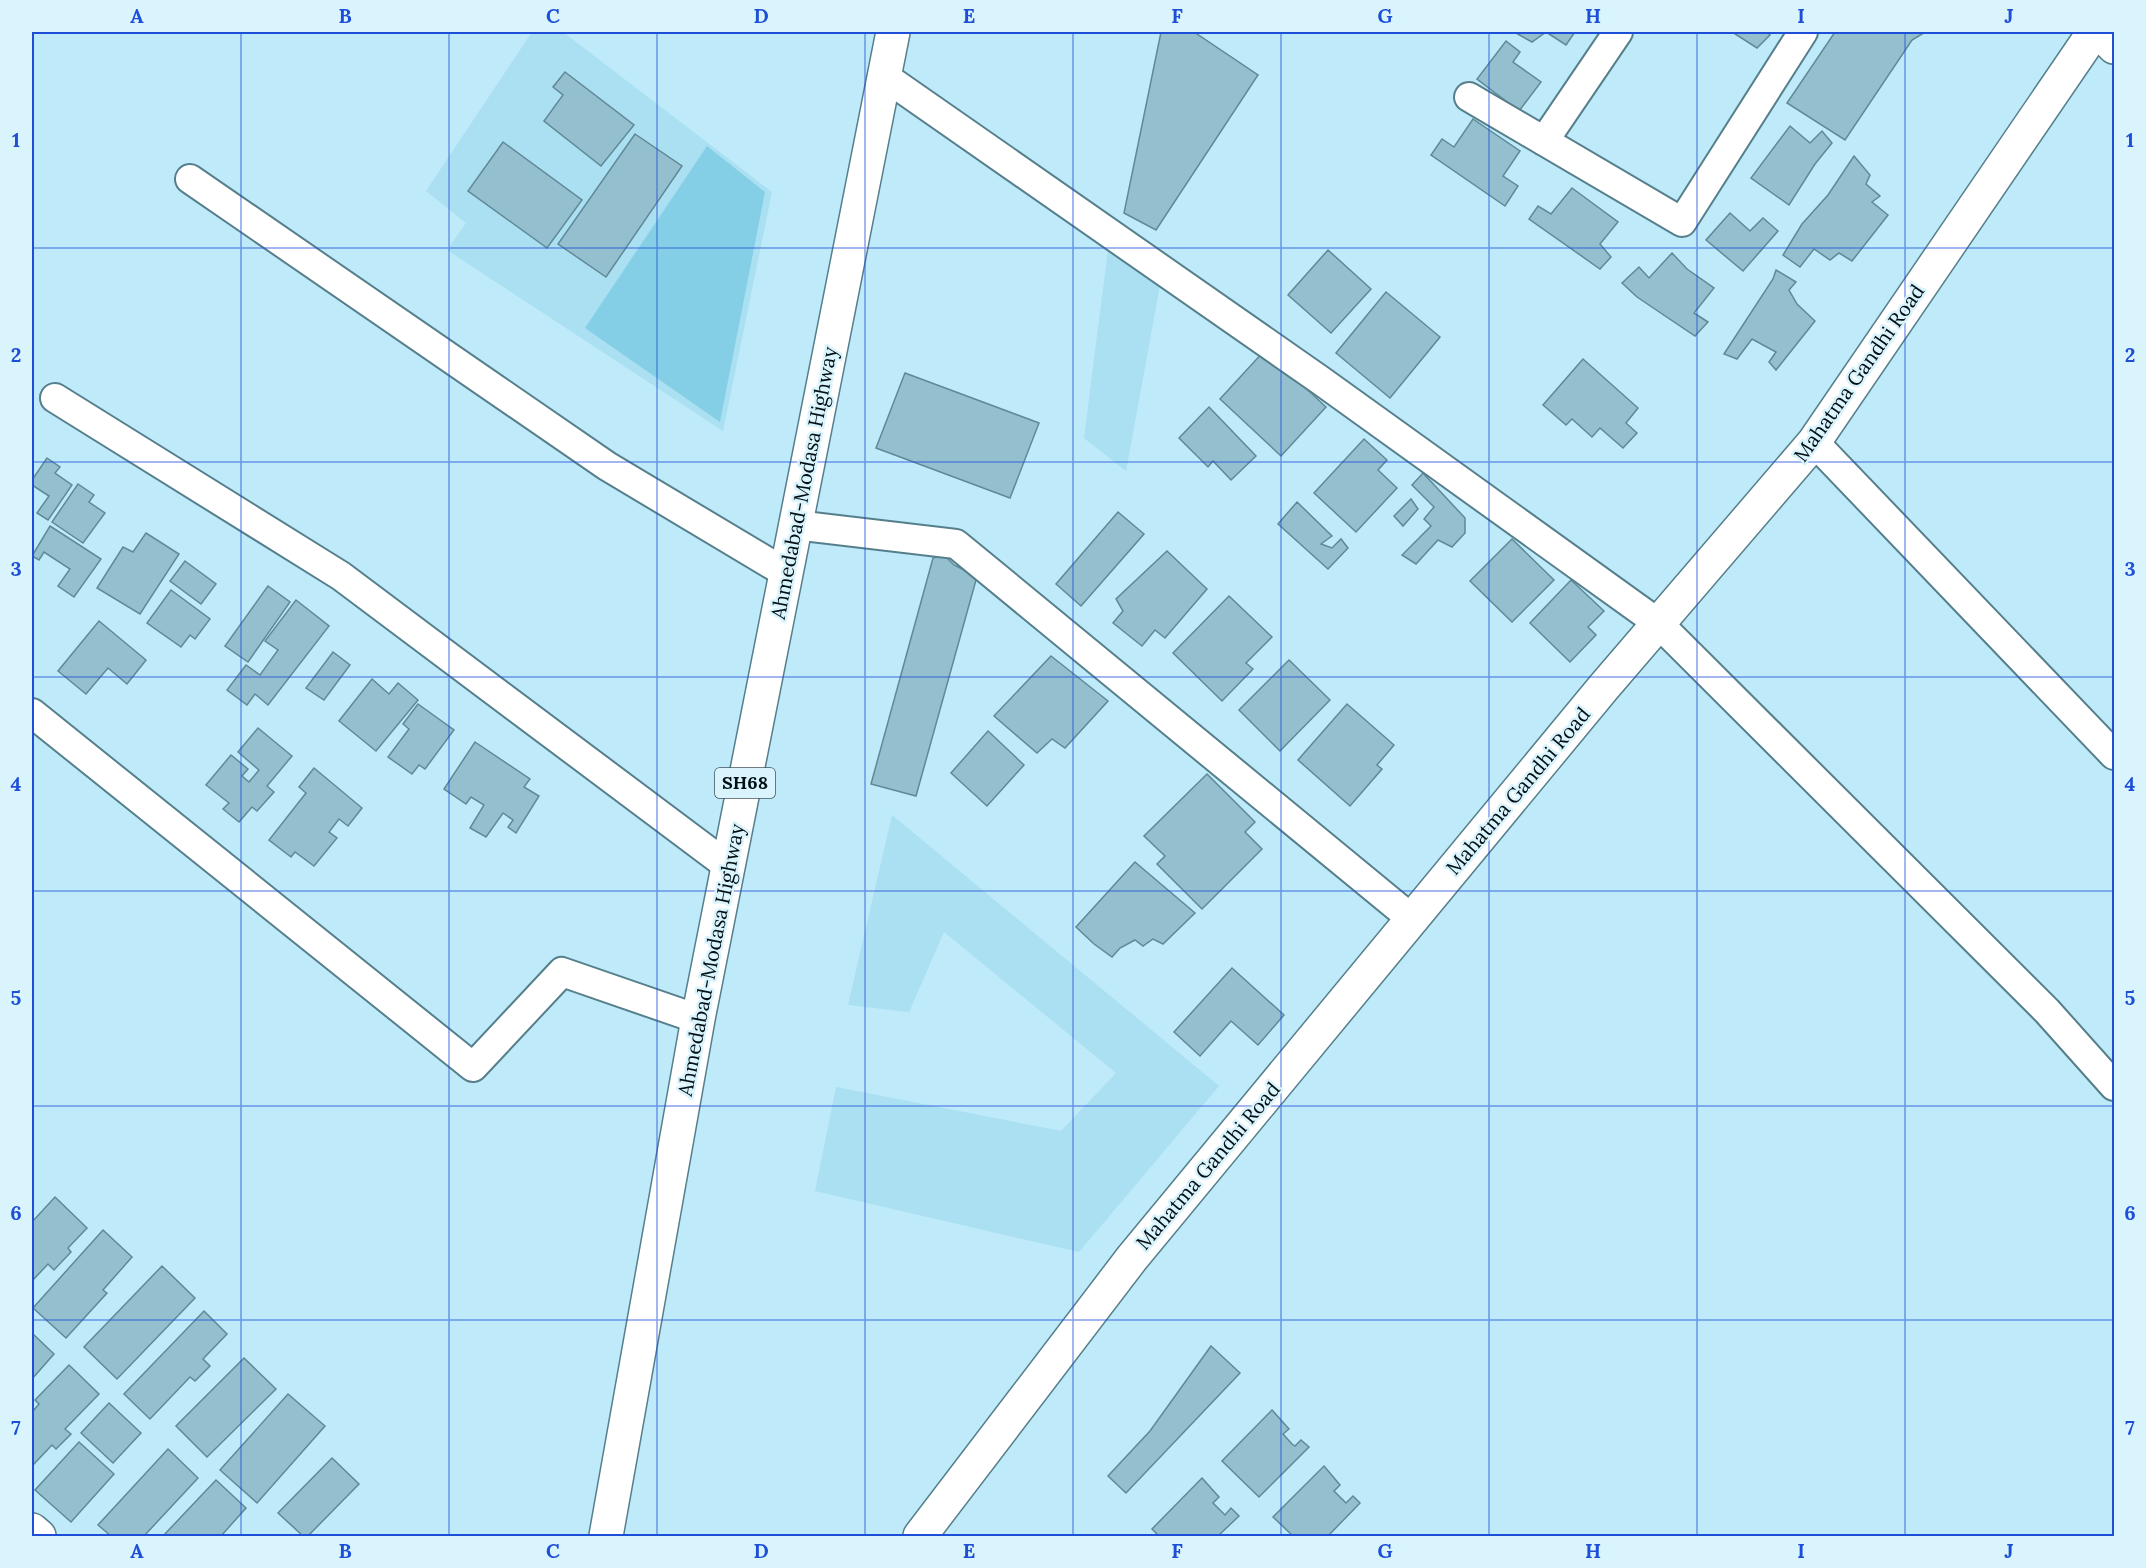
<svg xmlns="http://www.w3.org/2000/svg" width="2146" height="1568" viewBox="0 0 2146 1568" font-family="Lora,serif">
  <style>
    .built { fill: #aae0f1 }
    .green { fill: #84cfe6 }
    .building { fill: #94bfce; stroke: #608997; stroke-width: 1.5 }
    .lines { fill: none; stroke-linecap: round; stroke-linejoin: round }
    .minor-casing { stroke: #567f8c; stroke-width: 32 }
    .tertiary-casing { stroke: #567f8c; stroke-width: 36 }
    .secondary-casing { stroke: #567f8c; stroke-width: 36 }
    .primary-casing { stroke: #567f8c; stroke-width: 36 }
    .minor { stroke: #fff; stroke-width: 28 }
    .tertiary { stroke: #fff; stroke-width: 33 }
    .secondary { stroke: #fff; stroke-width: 33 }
    .primary { stroke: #fff; stroke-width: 33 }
    .grid { fill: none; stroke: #1d4ed8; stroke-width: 1.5; stroke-opacity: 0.55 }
    .labels { text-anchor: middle; stroke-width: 5; stroke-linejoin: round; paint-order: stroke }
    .shield { fill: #daf4fd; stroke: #425359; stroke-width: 1.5 }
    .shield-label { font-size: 18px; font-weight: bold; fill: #010e13 }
    .street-label { font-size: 20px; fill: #010e13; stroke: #daf4fd }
    .neatline { fill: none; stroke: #1d4ed8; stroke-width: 2 }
    .grid-label { font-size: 20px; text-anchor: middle; font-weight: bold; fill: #1d4ed8 }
  </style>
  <rect width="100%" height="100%" fill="#beeaf9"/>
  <g class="built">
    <polygon points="532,32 563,32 772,192 723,431 447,250 466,223 426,191"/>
    <polygon points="1110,234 1160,285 1126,471 1084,438"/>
    <polygon points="892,815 1219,1086 1079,1252 815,1191 836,1087 1061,1131 1116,1073 944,932 909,1012 848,1005"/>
  </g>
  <polygon class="green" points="707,146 765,192 720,422 585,328"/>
  <g class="building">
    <polygon points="1161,32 1194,32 1258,75 1156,230 1124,213"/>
    <polygon points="1514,32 1575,32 1566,45 1546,32 1532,42"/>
    <polygon points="1732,32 1767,32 1770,35 1757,48"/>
    <polygon points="1835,32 1918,32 1922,34 1912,40 1845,140 1787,103"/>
    <polygon points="1506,41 1520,52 1513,62 1541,82 1519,111 1477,79"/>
    <polygon points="565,72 634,125 601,166 544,121 563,95 553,87"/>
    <polygon points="1473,119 1520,151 1503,176 1518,186 1505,206 1431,155 1442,139 1454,147"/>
    <polygon points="1790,126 1810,143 1822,131 1832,143 1815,164 1789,205 1751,178"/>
    <polygon points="635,134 682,166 606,277 558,244"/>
    <polygon points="503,142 582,200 547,248 468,191"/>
    <polygon points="1854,156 1870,175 1866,184 1880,196 1872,202 1888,215 1852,261 1839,253 1830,260 1814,249 1800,267 1783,255 1802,224 1828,195"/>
    <polygon points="1572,188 1618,222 1600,244 1611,257 1600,269 1529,219 1538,206 1551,214"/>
    <polygon points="1730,213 1750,231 1763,218 1778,231 1743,271 1706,240"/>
    <polygon points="1328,250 1371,289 1331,333 1288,295"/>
    <polygon points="1672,253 1687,269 1714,288 1694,313 1708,322 1695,336 1637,297 1622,283 1639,267 1649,278"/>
    <polygon points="1776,270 1796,282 1789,290 1797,304 1815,321 1776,370 1769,362 1776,352 1752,339 1737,359 1724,354 1773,279"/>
    <polygon points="1386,292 1440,337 1390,398 1336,353"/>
    <polygon points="1265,350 1326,407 1281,456 1220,399"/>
    <polygon points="1583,359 1638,408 1626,423 1637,433 1623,448 1600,428 1592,437 1572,419 1566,425 1543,405"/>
    <polygon points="905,373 1039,423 1010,498 876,448"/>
    <polygon points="1209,407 1256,456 1231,480 1213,461 1208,467 1179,438"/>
    <polygon points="1364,439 1387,460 1378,470 1397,488 1356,532 1314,493"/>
    <polygon points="47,458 60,467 55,473 72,485 48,520 37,513 49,496 32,485 32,480"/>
    <polygon points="1423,473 1465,518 1465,533 1452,547 1438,540 1416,564 1402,555 1431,526 1424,519 1434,507 1412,485"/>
    <polygon points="78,484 94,495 89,502 105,513 83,543 52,522"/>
    <polygon points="1411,499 1418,509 1403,526 1394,516"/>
    <polygon points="1297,502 1332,536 1321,544 1332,548 1341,539 1348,548 1328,569 1278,524"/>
    <polygon points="1118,512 1144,534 1081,606 1056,584"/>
    <polygon points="50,526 101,559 74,597 58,586 70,569 44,552 39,560 32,556"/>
    <polygon points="146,533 179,554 140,614 97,588 123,547 133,552"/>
    <polygon points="1512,539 1554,580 1512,622 1470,581"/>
    <polygon points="1167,551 1207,589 1165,638 1155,630 1142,646 1113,623 1123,611 1116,599"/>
    <polygon points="944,555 954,565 964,570 976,580 916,796 871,784 930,569 933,558"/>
    <polygon points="185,561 216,584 201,604 170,581"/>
    <polygon points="1571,580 1604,611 1588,627 1596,635 1570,662 1530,623"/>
    <polygon points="268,586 290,602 248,662 225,646"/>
    <polygon points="171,590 210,619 195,639 190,635 181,647 147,623"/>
    <polygon points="1229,596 1272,637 1246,663 1253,669 1222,701 1173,653"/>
    <polygon points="296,600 329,626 268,705 255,694 247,705 227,690 246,665 260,675 278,650 265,641"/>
    <polygon points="99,621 146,660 127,684 108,668 86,694 58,671"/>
    <polygon points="333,652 350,665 324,700 306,688"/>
    <polygon points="1051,656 1108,701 1065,748 1052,739 1037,753 994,716"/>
    <polygon points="1289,660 1330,700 1280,751 1239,710"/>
    <polygon points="372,679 389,694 398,683 418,700 376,751 339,721"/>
    <polygon points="418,704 454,730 425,769 419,765 412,774 388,757 409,729 403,724"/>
    <polygon points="1347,704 1394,745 1377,765 1382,769 1350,806 1298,760"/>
    <polygon points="258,728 292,756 267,786 274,792 257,811 252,807 239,822 223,809 229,803 206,785 231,755 248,769 242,776 249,782 259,770 238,752"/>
    <polygon points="988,731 1024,765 987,806 951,773"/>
    <polygon points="475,742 530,779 524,787 539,796 516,833 508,827 513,820 503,813 486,837 470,828 484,805 471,797 466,804 444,789"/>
    <polygon points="314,768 362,808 348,826 339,819 329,832 337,838 314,866 295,852 291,857 269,840 306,793 299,787"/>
    <polygon points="1207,774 1255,822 1245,832 1262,849 1202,909 1157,864 1165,856 1144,836"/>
    <polygon points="1135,862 1195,913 1163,944 1153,939 1143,946 1135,940 1120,948 1112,957 1094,944 1076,927"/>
    <polygon points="1232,968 1284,1015 1258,1045 1231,1021 1200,1056 1174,1032"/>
    <polygon points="55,1197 87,1228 68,1248 71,1252 54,1270 48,1264 32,1281 32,1222"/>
    <polygon points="103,1230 132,1257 103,1290 107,1293 66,1338 33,1308"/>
    <polygon points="162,1266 195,1298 117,1379 84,1347"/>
    <polygon points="204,1311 227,1334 203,1359 210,1366 195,1381 190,1377 150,1419 124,1394"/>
    <polygon points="32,1333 54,1354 32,1379"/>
    <polygon points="1211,1346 1240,1373 1126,1493 1108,1476 1150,1431"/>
    <polygon points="244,1358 276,1389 207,1457 176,1426"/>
    <polygon points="69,1365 99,1394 65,1429 71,1434 56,1449 52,1445 32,1466 32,1412 39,1404 35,1400"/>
    <polygon points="288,1394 325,1426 257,1503 220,1470"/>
    <polygon points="109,1403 141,1433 113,1463 81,1433"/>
    <polygon points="1272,1410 1289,1429 1283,1434 1292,1444 1295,1446 1301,1440 1309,1447 1259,1497 1222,1461"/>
    <polygon points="79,1442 114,1474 71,1522 35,1490"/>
    <polygon points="168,1449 198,1478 144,1536 111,1536 98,1525"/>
    <polygon points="332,1458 359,1484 308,1536 303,1536 278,1513"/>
    <polygon points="1324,1466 1340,1485 1334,1491 1346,1503 1353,1496 1360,1503 1328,1536 1293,1536 1273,1517"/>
    <polygon points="1202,1478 1219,1497 1213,1503 1225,1515 1231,1508 1239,1516 1218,1536 1159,1536 1152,1529"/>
    <polygon points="216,1480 246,1508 221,1536 163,1536"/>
  </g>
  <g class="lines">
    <defs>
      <g id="minor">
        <polyline points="884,76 1320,380 1658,623 2047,1011 2114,1086"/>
        <polyline points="1469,97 1682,222 1803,32"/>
        <polyline points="1544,141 1618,32"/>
        <polyline points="190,179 607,466 786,573"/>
        <polyline points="55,398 341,576 728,866"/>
        <polyline points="1814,442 2114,755"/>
        <polyline points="795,525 956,544 1412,919"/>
        <polyline points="32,713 473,1067 562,972 698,1019"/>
      </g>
      <g id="tertiary">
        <polyline points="32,1530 39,1536"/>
        <polyline points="920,1536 1132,1258 1603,688 1814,442 2094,32"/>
      </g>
      <polyline id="secondary" points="2100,32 2114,47"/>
      <polyline id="primary" points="606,1536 698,1019 893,32"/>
    </defs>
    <use href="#minor" class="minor-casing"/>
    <use href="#tertiary" class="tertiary-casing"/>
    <use href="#secondary" class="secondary-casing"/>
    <use href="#primary" class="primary-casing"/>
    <use href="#minor" class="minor"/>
    <use href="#tertiary" class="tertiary"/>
    <use href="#secondary" class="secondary"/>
    <use href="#primary" class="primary"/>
  </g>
  <path class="grid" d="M241,32v1504M449,32v1504M657,32v1504M865,32v1504M1073,32v1504M1281,32v1504M1489,32v1504M1697,32v1504M1905,32v1504M32,248h2082M32,462h2082M32,677h2082M32,891h2082M32,1106h2082M32,1320h2082"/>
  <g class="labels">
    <rect class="shield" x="715" y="768" width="60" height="30" rx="4.5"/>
    <g class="shield-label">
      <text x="745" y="789">SH68</text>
    </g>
    <g class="street-label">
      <text transform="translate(1859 373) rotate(-55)" y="7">Mahatma Gandhi Road</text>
      <text transform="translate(804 483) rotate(-79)" y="7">Ahmedabad-Modasa Highway</text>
      <text transform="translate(1518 791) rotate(-50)" y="7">Mahatma Gandhi Road</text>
      <text transform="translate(711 960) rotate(-79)" y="7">Ahmedabad-Modasa Highway</text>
      <text transform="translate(1208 1166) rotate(-50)" y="7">Mahatma Gandhi Road</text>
    </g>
  </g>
  <rect width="2146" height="1568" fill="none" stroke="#daf4fd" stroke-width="66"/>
  <rect x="33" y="33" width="2080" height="1502" class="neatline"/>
  <g class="grid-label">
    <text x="137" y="23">A</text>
    <text x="345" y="23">B</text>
    <text x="553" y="23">C</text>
    <text x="761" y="23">D</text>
    <text x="969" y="23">E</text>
    <text x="1177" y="23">F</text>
    <text x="1385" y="23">G</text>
    <text x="1593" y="23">H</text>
    <text x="1801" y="23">I</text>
    <text x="2009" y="23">J</text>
    <text x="16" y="147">1</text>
    <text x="2130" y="147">1</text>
    <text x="16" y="362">2</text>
    <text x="2130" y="362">2</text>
    <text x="16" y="576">3</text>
    <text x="2130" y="576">3</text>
    <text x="16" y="791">4</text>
    <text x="2130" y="791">4</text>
    <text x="16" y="1005">5</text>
    <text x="2130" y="1005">5</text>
    <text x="16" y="1220">6</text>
    <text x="2130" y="1220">6</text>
    <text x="16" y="1435">7</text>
    <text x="2130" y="1435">7</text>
    <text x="137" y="1558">A</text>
    <text x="345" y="1558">B</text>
    <text x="553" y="1558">C</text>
    <text x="761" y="1558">D</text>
    <text x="969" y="1558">E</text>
    <text x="1177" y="1558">F</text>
    <text x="1385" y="1558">G</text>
    <text x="1593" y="1558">H</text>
    <text x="1801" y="1558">I</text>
    <text x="2009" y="1558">J</text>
  </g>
</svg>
